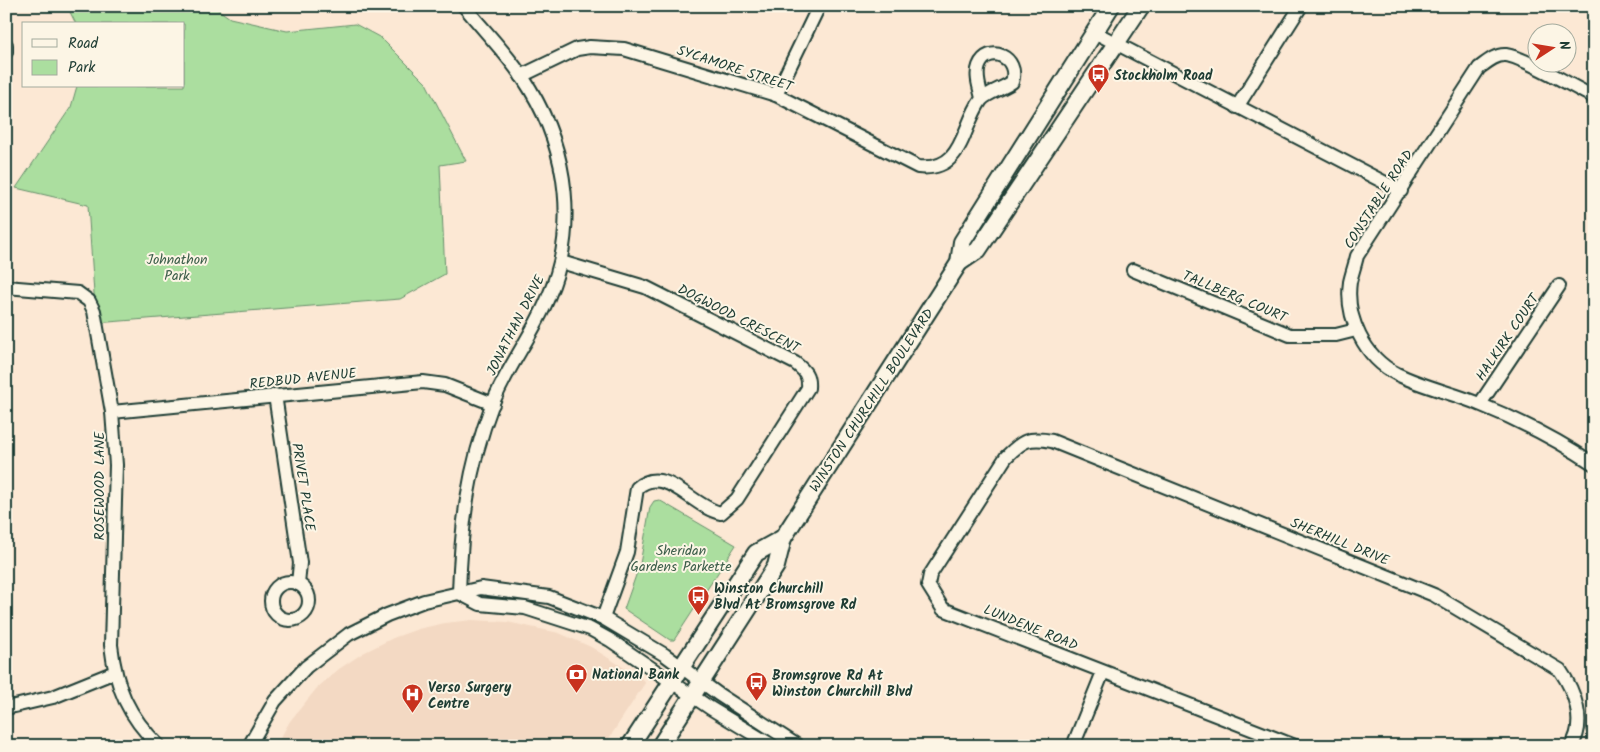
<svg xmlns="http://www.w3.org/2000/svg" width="1600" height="752" viewBox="0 0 1600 752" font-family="Kalam,sans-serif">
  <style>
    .built { fill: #f3d9c3 }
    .green { fill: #abde9f; stroke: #658e6a }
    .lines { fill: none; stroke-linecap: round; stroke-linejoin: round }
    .minor-casing { stroke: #1f3d34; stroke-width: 16 }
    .major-casing { stroke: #1f3d34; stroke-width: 20 }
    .minor { stroke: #fcf5e5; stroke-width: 12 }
    .major { stroke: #fcf5e5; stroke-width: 16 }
    .labels { text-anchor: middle; stroke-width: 4; stroke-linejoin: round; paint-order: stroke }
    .street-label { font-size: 14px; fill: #1f3d34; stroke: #fcf5e5 }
    .poi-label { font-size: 14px; font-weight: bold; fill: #1f3d34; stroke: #fcf5e5; text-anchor: start }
    .park-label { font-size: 14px; fill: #3b5d49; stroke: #fcf5e5 }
  </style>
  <rect width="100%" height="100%" fill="#fce8d4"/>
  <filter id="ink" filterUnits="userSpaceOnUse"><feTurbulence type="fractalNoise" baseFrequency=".02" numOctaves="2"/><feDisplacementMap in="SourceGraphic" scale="10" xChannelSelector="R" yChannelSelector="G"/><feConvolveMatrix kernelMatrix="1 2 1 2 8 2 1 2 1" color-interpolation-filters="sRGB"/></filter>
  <g filter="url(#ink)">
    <polygon class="built" points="472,620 507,622 559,633 591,647 645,681 645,683 604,746 276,746 290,721 317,688 339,669 363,653 393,638 418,629 445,623"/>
    <g class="green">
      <polygon points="67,6 213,6 230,18 287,31 355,24 381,38 426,83 466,161 440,165 445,274 400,299 96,323 88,205 16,188 71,107 77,86 184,86 184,24 76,24"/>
      <polygon points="659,500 736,545 674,640 670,640 624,609 640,564 650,507 654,501"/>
    </g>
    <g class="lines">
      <defs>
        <g id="minor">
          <polyline points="1094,32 1401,191"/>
          <polyline points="6,45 6,52"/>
          <path d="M521,76l56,-27 13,-2 34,2 152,46 142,72c46,5 43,-39 63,-67 6,-7 23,-12 31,-18 8,-25 -24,-39 -33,-16 -4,10 1,23 3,32"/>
          <polyline points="776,95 819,6"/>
          <path d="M1594,97c-19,-9 -70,-40 -88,-42 -10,-1 -19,7 -27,13l-122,188c-2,9 -5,17 -7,26 -5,36 15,76 47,92 26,13 56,19 82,30 40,16 79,36 115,60"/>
          <polyline points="1237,107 1301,6"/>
          <path d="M561,262l84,25 150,76c10,8 14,12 13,25l-71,111 -16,14c-28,-5 -56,-50 -84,-25l-10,64 -24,66"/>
          <polyline points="1133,270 1290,335 1336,335 1356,330"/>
          <path d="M6,287l72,6 11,8 5,10 18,101 4,53 -5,180c5,43 17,71 48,101"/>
          <polyline points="275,395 300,563 298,584"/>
          <polyline points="1480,404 1559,286"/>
          <polyline points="112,412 423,382 445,385 493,404"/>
          <circle cx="290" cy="601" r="19"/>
          <path d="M459,593c2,-67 9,-125 33,-188 15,-38 41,-70 56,-107 30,-68 20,-146 -18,-209 -18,-30 -44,-56 -66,-83"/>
          <polyline points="459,593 480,604 525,608 590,629 610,640 710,708 773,746"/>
          <polyline points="6,708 53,697 115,672"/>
          <polyline points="249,746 275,701 306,667 349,634 387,615 424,601 481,588 549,597 603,618 665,655 718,694 798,746"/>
          <polyline points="1073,746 1103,672"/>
          <path d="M1295,746l-352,-137 -15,-24 2,-10 76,-118c17,-17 22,-20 46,-16l382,154 126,75c14,20 27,53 11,76"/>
        </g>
        <g id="major">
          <polyline points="959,263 978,250 1141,6"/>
          <polyline points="630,746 756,553 783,538"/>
          <polyline points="660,746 776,566 783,538 959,263 962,242 1111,6"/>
        </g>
      </defs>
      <use href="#minor" class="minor-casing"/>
      <use href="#major" class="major-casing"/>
      <use href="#minor" class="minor"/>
      <use href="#major" class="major"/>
    </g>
  </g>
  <defs>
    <symbol id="bus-pin" viewBox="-11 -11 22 30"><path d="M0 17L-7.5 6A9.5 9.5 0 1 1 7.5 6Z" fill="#c8321e" stroke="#fcf5e5"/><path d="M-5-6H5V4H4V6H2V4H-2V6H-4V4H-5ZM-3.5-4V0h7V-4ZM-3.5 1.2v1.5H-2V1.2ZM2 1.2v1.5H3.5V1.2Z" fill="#fff"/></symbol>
    <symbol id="bank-pin" viewBox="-11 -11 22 30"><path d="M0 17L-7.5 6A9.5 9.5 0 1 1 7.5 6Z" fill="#c8321e" stroke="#fcf5e5"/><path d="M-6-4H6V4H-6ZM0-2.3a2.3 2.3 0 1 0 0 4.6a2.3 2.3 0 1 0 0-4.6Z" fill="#fff"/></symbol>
    <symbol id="hospital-pin" viewBox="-11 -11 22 30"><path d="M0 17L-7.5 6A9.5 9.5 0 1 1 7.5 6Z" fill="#c8321e" stroke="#fcf5e5"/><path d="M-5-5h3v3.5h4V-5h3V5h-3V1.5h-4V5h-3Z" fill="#fff"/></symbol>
  </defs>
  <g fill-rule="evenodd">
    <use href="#bus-pin" x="1086" y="62" width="25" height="34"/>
    <use href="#bus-pin" x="686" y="584" width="25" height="34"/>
    <use href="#bank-pin" x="564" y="662" width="25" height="34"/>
    <use href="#bus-pin" x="744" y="670" width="25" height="34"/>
    <use href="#hospital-pin" x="400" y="682" width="25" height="34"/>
  </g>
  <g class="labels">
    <g class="street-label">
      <text transform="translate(735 68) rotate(18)" y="5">SYCAMORE STREET</text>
      <text transform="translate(1378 199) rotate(-57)" y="5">CONSTABLE ROAD</text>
      <text transform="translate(1235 296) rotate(23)" y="5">TALLBERG COURT</text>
      <text transform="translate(739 318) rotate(27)" y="5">DOGWOOD CRESCENT</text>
      <text transform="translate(515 325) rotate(-63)" y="5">JONATHAN DRIVE</text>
      <text transform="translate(1507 337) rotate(-56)" y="5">HALKIRK COURT</text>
      <text transform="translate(303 378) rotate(-6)" y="5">REDBUD AVENUE</text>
      <text transform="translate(871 400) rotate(-57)" y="5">WINSTON CHURCHILL BOULEVARD</text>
      <text transform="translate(99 486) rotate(-90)" y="5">ROSEWOOD LANE</text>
      <text transform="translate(304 487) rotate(81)" y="5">PRIVET PLACE</text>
      <text transform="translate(1340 541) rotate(22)" y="5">SHERHILL DRIVE</text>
      <text transform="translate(1031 627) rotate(22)" y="5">LUNDENE ROAD</text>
    </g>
    <g class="poi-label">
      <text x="1114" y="80">Stockholm Road</text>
      <text x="714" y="593">Winston Churchill<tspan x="714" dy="16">Blvd At Bromsgrove Rd</tspan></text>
      <text x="592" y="679">National Bank</text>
      <text x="772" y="680">Bromsgrove Rd At<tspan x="772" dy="16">Winston Churchill Blvd</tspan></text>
      <text x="428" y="692">Verso Surgery<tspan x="428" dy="16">Centre</tspan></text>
    </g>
    <g class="park-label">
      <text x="177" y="264">Johnathon<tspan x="177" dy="16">Park</tspan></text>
      <text x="681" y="555">Sheridan<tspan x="681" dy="16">Gardens Parkette</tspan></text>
    </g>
  </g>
  <rect width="1600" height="752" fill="none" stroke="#fcf5e5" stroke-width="25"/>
  <rect x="12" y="12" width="1575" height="727" fill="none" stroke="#1f3d34" stroke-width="2" filter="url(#ink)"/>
  <rect x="22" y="22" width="162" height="65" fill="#fcf5e5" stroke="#a4ab9e"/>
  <rect x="32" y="39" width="25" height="8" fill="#fcf5e5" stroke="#a4ab9e"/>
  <text x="68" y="48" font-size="15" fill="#1f3d34">Road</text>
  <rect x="32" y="60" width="25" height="15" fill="#abde9f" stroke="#a4ab9e"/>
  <text x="68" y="72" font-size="15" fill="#1f3d34">Park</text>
  <g transform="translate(1552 48) rotate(78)"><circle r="24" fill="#fcf5e5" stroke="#a4ab9e"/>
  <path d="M0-4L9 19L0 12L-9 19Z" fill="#c8321e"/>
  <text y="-8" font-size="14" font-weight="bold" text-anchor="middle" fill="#1f3d34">N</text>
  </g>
</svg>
